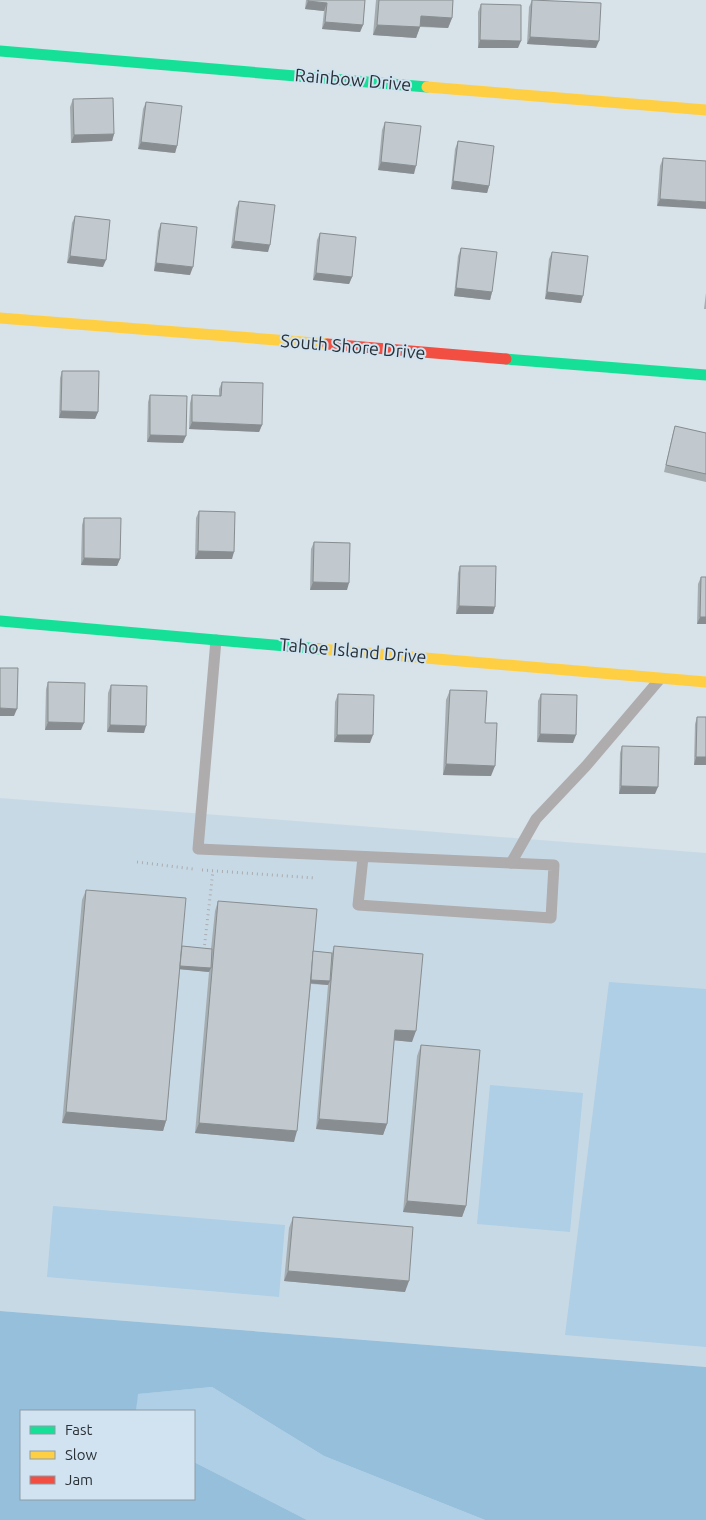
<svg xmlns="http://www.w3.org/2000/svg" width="706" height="1520" viewBox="0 0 706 1520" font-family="Ubuntu,sans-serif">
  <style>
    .built { fill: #c8d9e6 }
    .green { fill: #aecfe5 }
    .forest { fill: #95bfdb }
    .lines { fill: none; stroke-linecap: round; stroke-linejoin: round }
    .path { stroke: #abacae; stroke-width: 3; stroke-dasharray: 1 4; stroke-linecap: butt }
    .lane { stroke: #aeacad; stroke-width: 11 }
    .fast { stroke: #16e098; stroke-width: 11 }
    .slow { stroke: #ffcf43; stroke-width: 11 }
    .jam { stroke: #f24e42; stroke-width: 11 }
    .wall { fill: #a6adb1 }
    .shaded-wall { fill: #878d90 }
    .building { fill: #c1c9ce; stroke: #878d90 }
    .labels { text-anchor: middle; stroke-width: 4; stroke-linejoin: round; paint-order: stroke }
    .street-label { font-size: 18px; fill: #2a3136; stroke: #d1e3f0 }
  </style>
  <rect width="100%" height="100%" fill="#d8e2e9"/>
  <polygon class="built" points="0,798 706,853 706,1367 0,1311"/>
  <g class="green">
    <polygon points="609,982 706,989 706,1347 565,1335"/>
    <polygon points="490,1085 583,1093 570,1232 477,1224"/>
    <polygon points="53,1206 285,1225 279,1297 47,1277"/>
    <polygon points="212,1387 324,1456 485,1520 307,1520 194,1462 194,1411 136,1411 137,1394"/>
  </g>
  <polygon class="forest" points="0,1311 706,1367 706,1520 485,1520 324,1456 212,1387 138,1394 136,1411 21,1411 21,1499 194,1499 194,1462 307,1520 0,1520"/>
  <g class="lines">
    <g class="path">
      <polyline points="137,862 193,869"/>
      <polyline points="202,870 315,878"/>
      <polyline points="204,950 213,871"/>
    </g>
    <g class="lane">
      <polyline points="216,640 198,849 554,865 551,918 358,905 363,857"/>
      <polyline points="511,863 536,819 586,766 660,679"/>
    </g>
    <g class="fast">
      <polyline points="0,51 427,87"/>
      <polyline points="506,359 706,375"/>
      <polyline points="0,621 320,649"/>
    </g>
    <g class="slow">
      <polyline points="427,87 706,110"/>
      <polyline points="0,318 327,344"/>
      <polyline points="320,649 706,682"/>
    </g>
    <polyline class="jam" points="327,344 506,359"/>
  </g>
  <g class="wall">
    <polygon points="306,0 365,0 363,25 360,32 322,29 324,11 305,9"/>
    <polygon points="376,0 453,0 452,18 448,28 420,27 416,38 373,35"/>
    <polygon points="532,0 596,48 527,44 529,7"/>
    <polygon points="481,4 518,48 478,48 478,12"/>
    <polygon points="73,99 114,134 112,141 71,143 70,107"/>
    <polygon points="146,102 177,146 175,153 138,149 143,109"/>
    <polygon points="385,122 414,174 378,170 382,130"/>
    <polygon points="458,141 489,186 487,193 451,189 455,149"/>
    <polygon points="663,158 706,161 657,206 660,166"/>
    <polygon points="239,201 268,252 231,248 236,208"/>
    <polygon points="75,216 103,267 67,263 72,223"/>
    <polygon points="161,223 190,275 154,271 158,231"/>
    <polygon points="320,233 352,277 349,284 313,280 317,240"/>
    <polygon points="461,248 492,292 490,300 454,296 458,256"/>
    <polygon points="552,252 581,303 545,299 549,259"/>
    <polygon points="706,293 706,309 704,309"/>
    <polygon points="62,371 98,412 95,419 59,418 60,378"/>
    <polygon points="222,382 262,425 259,432 189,429 190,403 192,395 219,396 219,389"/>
    <polygon points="150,395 183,443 147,442 148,402"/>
    <polygon points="675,426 706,433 706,482 664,472 673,433"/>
    <polygon points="199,511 232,559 195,559 196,518"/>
    <polygon points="84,518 120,559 117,566 81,565 82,525"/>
    <polygon points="314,542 347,590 310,590 311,549"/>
    <polygon points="460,566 495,607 493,614 456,614 458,573"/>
    <polygon points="701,577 706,624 697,624 698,584"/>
    <polygon points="48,682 81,730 45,730 46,689"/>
    <polygon points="111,685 144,733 107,732 108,693"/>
    <polygon points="450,690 485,723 491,776 443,775 446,700"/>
    <polygon points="338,694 370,743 334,742 335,702"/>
    <polygon points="541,694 573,743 537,742 538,701"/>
    <polygon points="697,717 706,717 706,765 694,765 695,724"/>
    <polygon points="622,746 655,794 619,794 620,753"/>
    <polygon points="86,890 182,946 211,949 215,911 218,901 313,951 332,953 334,946 412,1042 394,1040 387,1124 383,1135 316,1129 328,985 311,984 294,1142 195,1133 209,972 180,969 166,1121 163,1131 62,1123 82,900"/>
    <polygon points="421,1045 466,1206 462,1217 403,1212 417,1056"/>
    <polygon points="293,1217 405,1292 284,1281 289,1228"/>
  </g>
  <g class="shaded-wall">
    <polygon points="308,1 327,3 324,11 305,9"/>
    <polygon points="421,16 452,18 448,28 417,26"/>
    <polygon points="325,22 363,25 360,32 322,29"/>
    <polygon points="377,25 420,27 416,38 373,35"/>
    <polygon points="530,37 599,41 596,48 527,44"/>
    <polygon points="480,40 521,41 518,48 478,48"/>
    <polygon points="114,134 112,141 71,143 74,135"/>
    <polygon points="141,142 177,146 175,153 138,149"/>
    <polygon points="381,162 416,166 414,174 378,170"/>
    <polygon points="453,181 489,186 487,193 451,189"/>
    <polygon points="660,199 706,202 706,209 657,206"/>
    <polygon points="234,241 270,245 268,252 231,248"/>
    <polygon points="70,256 106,260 103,267 67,263"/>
    <polygon points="156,263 193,267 190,275 154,271"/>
    <polygon points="316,273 352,277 349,284 313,280"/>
    <polygon points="456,288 492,292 490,300 454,296"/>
    <polygon points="547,292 583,296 581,303 545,299"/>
    <polygon points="61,411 98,412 95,419 59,418"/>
    <polygon points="192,422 262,425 259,432 189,429"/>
    <polygon points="150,435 186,436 183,443 147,442"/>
    <polygon points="198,551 234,552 232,559 195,559"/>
    <polygon points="84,558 120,559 117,566 81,565"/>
    <polygon points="313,582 349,583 347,590 310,590"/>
    <polygon points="459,606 495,607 493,614 456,614"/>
    <polygon points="700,617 706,617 706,624 697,624"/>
    <polygon points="0,708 17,709 14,716 0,716"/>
    <polygon points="48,722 84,723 81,730 45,730"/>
    <polygon points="110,725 146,726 144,733 107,732"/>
    <polygon points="540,734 576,735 573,743 537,742"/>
    <polygon points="337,735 373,735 370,743 334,742"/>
    <polygon points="696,757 706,757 706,765 694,765"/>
    <polygon points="446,764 495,766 491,776 443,775"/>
    <polygon points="621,786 658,787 655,794 619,794"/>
    <polygon points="178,965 211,968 209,972 177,969"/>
    <polygon points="309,980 330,981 328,985 308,983"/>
    <polygon points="395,1030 416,1031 412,1042 391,1040"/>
    <polygon points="66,1112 166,1121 163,1131 62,1123"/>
    <polygon points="319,1119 387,1124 383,1135 316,1129"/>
    <polygon points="199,1123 297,1131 294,1142 195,1133"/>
    <polygon points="407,1201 466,1206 462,1217 403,1212"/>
    <polygon points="288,1271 409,1281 405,1292 284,1281"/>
  </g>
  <g class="building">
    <polygon points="308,0 365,0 363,25 325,22 327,3 308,1"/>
    <polygon points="379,0 453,0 452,18 421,16 420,27 377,25"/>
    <polygon points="532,0 601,3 599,41 530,37"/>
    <polygon points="481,4 521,5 521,41 480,40"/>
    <polygon points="113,98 114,134 74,135 73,99"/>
    <polygon points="146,102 182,106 177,146 141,142"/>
    <polygon points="385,122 421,126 416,166 381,162"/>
    <polygon points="458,141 494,146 489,186 453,181"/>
    <polygon points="663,158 706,161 706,202 660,199"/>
    <polygon points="239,201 275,205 270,245 234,241"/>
    <polygon points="75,216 110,220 106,260 70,256"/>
    <polygon points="161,223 197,227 193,267 156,263"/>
    <polygon points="320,233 356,237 352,277 316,273"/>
    <polygon points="461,248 497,252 492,292 456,288"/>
    <polygon points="552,252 588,256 583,296 547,292"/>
    <polygon points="62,371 99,371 98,412 61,411"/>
    <polygon points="222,382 263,383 262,425 192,422 192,395 221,396"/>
    <polygon points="150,395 187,396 186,436 150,435"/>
    <polygon points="675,426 706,433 706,474 666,465"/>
    <polygon points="199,511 235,512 234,552 198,551"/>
    <polygon points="84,518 121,518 120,559 84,558"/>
    <polygon points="314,542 350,543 349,583 313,582"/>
    <polygon points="460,566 496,566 495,607 459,606"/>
    <polygon points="701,577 706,577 706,617 700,617"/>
    <polygon points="0,668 18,668 17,709 0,708"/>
    <polygon points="48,682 85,683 84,723 48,722"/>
    <polygon points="111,685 147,686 146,726 110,725"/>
    <polygon points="450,690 487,691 485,723 497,723 495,766 446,764"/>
    <polygon points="338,694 374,695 373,735 337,735"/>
    <polygon points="541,694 577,695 576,735 540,734"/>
    <polygon points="697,717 706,717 706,757 696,757"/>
    <polygon points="622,746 659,747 658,787 621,786"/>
    <polygon points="86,890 186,898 166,1121 66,1112"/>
    <polygon points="218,901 317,909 297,1131 199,1123"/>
    <polygon points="182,946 212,949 211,968 180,966"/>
    <polygon points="334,946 423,954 416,1031 395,1030 387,1124 319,1119"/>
    <polygon points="313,951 332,953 330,981 311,980"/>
    <polygon points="421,1045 480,1050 466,1206 407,1201"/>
    <polygon points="293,1217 413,1227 409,1281 288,1271"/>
  </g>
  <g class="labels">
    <g class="street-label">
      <text transform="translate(353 80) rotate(5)" y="6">Rainbow Drive</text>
      <text transform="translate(353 347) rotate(5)" y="6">South Shore Drive</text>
      <text transform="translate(353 651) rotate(5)" y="6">Tahoe Island Drive</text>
    </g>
  </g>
  <rect x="20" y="1410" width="175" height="90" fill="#d1e3f0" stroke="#8e9ca6"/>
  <rect x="30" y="1426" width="25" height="8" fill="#16e098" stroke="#8e9ca6"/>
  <text x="65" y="1435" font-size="15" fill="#2a3136">Fast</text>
  <rect x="30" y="1451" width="25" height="8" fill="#ffcf43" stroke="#8e9ca6"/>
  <text x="65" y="1460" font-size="15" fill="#2a3136">Slow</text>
  <rect x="30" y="1476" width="25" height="8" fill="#f24e42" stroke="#8e9ca6"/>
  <text x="65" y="1485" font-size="15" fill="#2a3136">Jam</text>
</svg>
